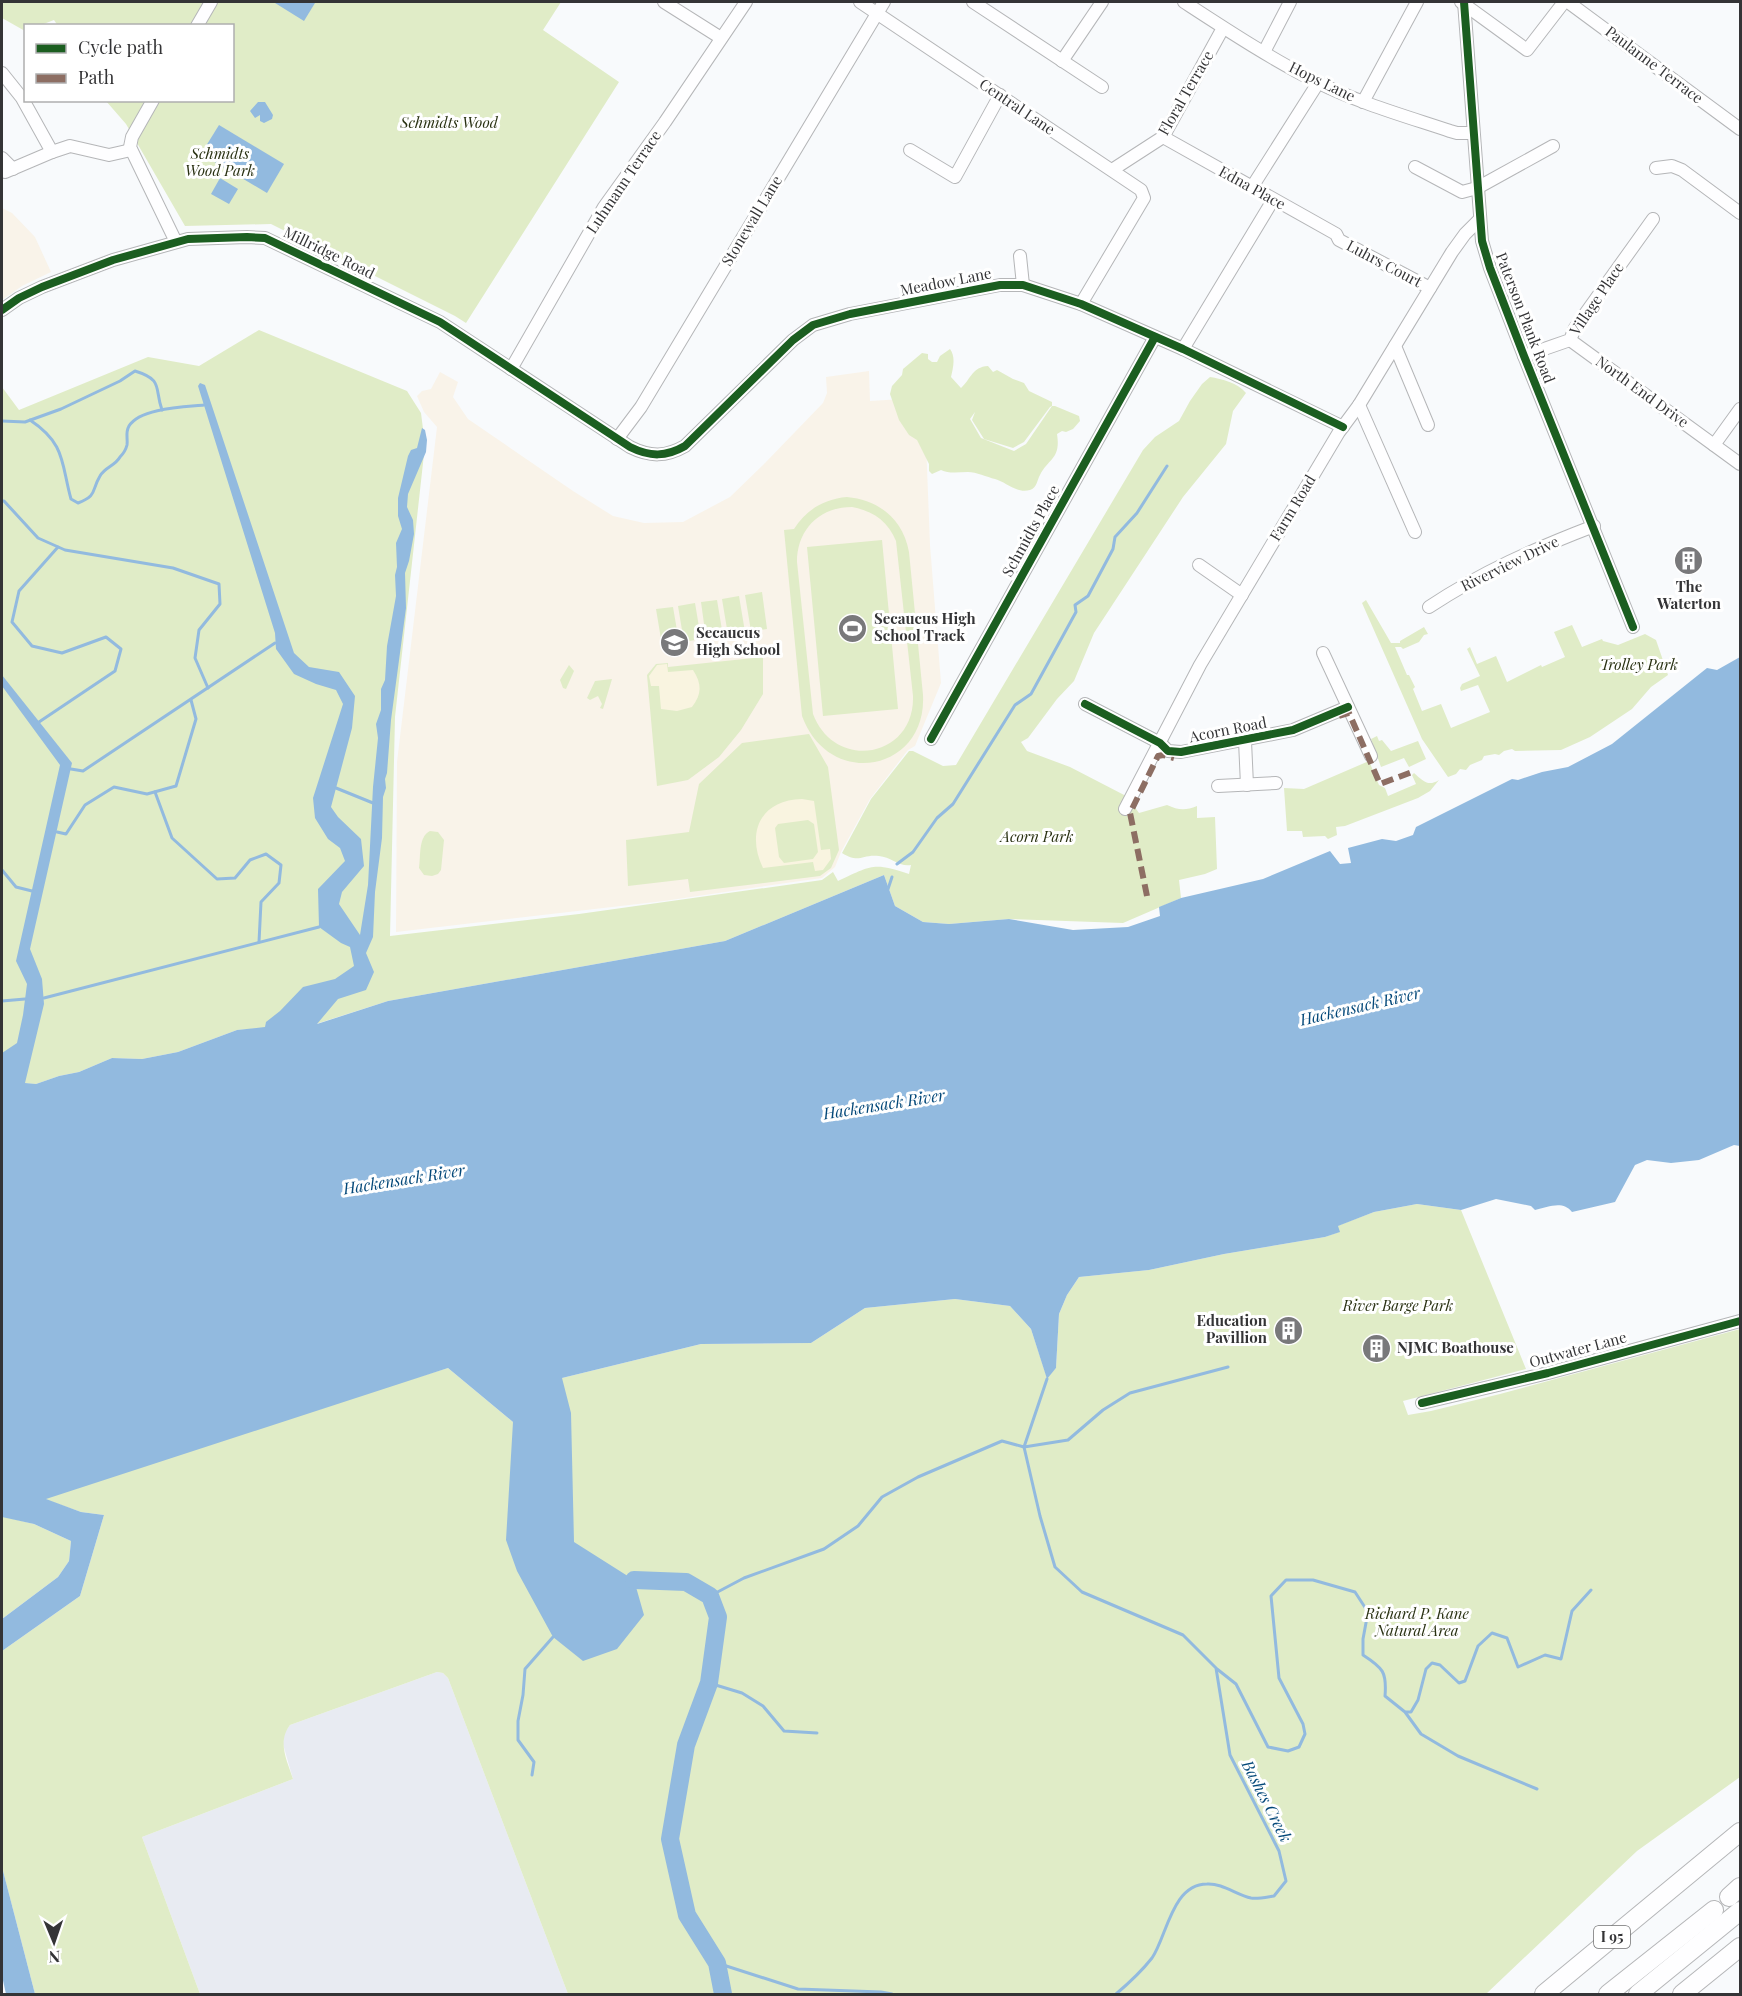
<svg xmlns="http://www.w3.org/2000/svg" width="1742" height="1996" viewBox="0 0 1742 1996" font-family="'Playfair Display',serif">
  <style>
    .built { fill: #e8ebf2 }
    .education { fill: #f9f3e9 }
    .green { fill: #e0ecc7; fill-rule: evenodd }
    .sand { fill: #f9f4e0; fill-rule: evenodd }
    .water { fill: #92badf }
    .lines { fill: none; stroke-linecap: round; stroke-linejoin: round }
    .stream { stroke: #92badf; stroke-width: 3 }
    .river { stroke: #92badf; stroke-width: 18 }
    .minor-casing { stroke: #b5b6b8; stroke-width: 14 }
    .highway-casing { stroke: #b5b6b8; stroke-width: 20 }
    .minor { stroke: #fefeff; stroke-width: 12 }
    .highway { stroke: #fefeff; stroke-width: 18 }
    .quiet { stroke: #8d6e63; stroke-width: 6; stroke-dasharray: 12 6; stroke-linecap: butt }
    .cycleway-casing { stroke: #fff; stroke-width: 11 }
    .cycleway { stroke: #1b5e20; stroke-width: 8 }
    .labels { text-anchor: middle; stroke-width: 6; stroke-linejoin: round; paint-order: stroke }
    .shield { fill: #fff; stroke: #717172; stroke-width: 1.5 }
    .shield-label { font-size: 14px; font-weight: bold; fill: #343436 }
    .street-label { font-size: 15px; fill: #343436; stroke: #fff }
    .park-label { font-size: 15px; font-style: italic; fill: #293112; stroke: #fff }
    .poi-label { font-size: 15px; font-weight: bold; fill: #343436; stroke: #fff; text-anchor: start }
    .water-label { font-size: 16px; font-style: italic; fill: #024778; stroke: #fff }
  </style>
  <rect width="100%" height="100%" fill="#f8fafc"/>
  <polygon class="built" points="437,1672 443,1673 448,1678 568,1994 200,1994 142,1837 293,1779 283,1744 284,1733 290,1725"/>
  <g class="education">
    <polygon points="2,208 12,213 35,237 51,272 22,286 2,300"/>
    <polygon points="869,371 870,401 902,399 926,442 930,545 941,683 915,746 908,750 870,799 841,852 835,867 822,878 786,883 664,901 396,932 397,762 437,427 424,412 417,396 422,391 431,389 440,372 458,382 453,397 468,419 573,491 613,516 644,523 683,522 730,497 765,463 823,403 827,393 826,377"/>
  </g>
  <g class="green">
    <polygon points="2,2 561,2 543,30 619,82 466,323 455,316 271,224 185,226 126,124 106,101 232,100 232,26 58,26 54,20 41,25 26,26 25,31 2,18"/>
    <path d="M259,330l148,61 14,22 4,32 -30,272 -5,219 189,-22 243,-34 11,-8 5,9c34,-16 35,-19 71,-7l2,-9c-12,2 -20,-8 -32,-9 -18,-2 -19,8 -37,-3l29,-54 38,-48h4l30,15 13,-1 187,-315 12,-13 24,-16 11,-20 12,-17 8,-7c12,2 28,6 36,16l-13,18 -7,33 -43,53 -89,136 -20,48 -17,18 -29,39 -7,4 6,9 43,16 58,30 -3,5 9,4 5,7 28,-8c11,5 18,6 30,1v12l18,-1 2,52 -12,5 -26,6 2,18 -58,25 -114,-4 -60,5 -26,-2 -28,-16 -11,-31 -159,66 -337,60 -72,23 -79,6 -59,22 -36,7 -30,-1 -33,14 -20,4 -23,8 -34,-2v-695l17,23 129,-53 51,9z"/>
    <path d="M950,349c6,8 3,19 1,28l10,11c10,-9 11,-21 27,-22l5,6 4,-2 16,9 11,4 5,8 23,11v4h3l24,10 1,5 -7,8 -7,3 -4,-1 -5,3c4,25 -8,24 -17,41 -3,5 -3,13 -10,15 -13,4 -24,-8 -35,-11 -8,-2 -19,-7 -27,-7 -9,0 -19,2 -27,-2l-9,4 -3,-3v-7l-12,-24 -8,-5 -10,-15 -9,-26 2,-8 10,-11 1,-6 19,-16 6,1v5l4,3h5l3,-6zM1050,407l2,-1 -26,38 -12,7 -33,-13 -11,-19 5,-7 -3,8 12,19 29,9 11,-6z"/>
    <path d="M847,497c32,3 56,22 62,55l14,143c4,77 -94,95 -121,21l-18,-186 10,-1c12,-19 30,-30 53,-32zM852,507c21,4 36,14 44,34l17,155c2,62 -78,76 -100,18l-16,-152c0,-32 22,-55 55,-55z"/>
    <polygon points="882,540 898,709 823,716 807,547"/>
    <polygon points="762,592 767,629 751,631 745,595"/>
    <polygon points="739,596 745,632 728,635 722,599"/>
    <polygon points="717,600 723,636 706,638 701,602"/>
    <polygon points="1366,600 1391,643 1400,643 1400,641 1424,627 1428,634 1424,635 1419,642 1403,649 1401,647 1395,647 1407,675 1409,675 1415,687 1413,689 1422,711 1441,704 1451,728 1490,712 1478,685 1461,691 1460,688 1462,684 1480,676 1467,649 1470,647 1477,664 1496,656 1507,682 1541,665 1542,667 1565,657 1554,632 1572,625 1582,647 1602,639 1603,641 1618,645 1645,634 1656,640 1668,675 1651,687 1632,709 1590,737 1561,750 1515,751 1512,749 1504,751 1499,755 1495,754 1484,756 1482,760 1470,765 1466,770 1460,769 1456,774 1448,777 1422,739 1362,603"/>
    <polygon points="695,603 701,639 684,642 678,606"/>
    <polygon points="673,607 679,642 662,645 656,609"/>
    <polygon points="763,657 763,694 741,730 719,757 688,780 657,786 647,675 656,664 668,663 668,667"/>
    <polygon points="569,665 574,671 566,689 563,688 560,680"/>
    <polygon points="612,679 603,709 600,708 602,704 598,696 590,700 587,698 595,681"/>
    <polygon points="809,734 828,767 839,850 831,868 820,876 690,892 688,879 628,886 626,840 689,832 699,784 742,743"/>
    <polygon points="1377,736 1379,741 1382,740 1391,751 1418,741 1426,759 1409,767 1404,758 1381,767 1371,739"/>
    <path d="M1369,761l10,24 6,3 3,8 28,-12 -4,-9 2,-2c9,8 14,14 25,7l-9,11 -12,7 -73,28 -9,1 1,8 -9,4 -3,-3 -22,1 -1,-6h-15l-3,-43 20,1z"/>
    <path d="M430,831l8,1 6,8 -3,30 -3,4 -6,2 -8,-1 -5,-7c2,-12 -1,-31 11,-37z"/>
    <path d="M1417,1204l44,6 65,159 -123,32 5,14 23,-4 69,-17 240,-65v448l-103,74 -151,143h-918l-120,-316 -5,-5 -6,-1 -147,53c-13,17 -3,35 3,54l-151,58 58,157h-165l-33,-127v-216l78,-55 24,-81 -23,-3 -37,-13 -39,18 29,7 37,17 -2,20 -11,16 -56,42v-114l446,-137 65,54 49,-44 139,-34 110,-1 54,-35 90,-9 55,7 21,23 16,49 9,-10 3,-54 8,-19 12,-18 70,-7 75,-16 101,-17 14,-5 -2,-6 37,-14z"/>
  </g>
  <g class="sand">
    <path d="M667,664l1,8 25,-2c9,14 9,24 -1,37l-15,4 -16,-2 -2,-23h-8l-2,-10 8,-11z"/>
    <path d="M802,799l12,2 7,49 9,-1 1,10 -8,11 -8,1 -2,-9 -50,6c-17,-35 -3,-68 39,-69zM808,820l6,4 4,28 -5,7 -29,4 -5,-6 -4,-29 3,-4z"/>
  </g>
  <g class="water">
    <polygon points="276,2 313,2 315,3 304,21 275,3"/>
    <polygon points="258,102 265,102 273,115 272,119 264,123 260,121 260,115 255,118 250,111"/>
    <polygon points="219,125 284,164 267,193 201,154"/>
    <polygon points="220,178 238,189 229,204 211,194"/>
    <path d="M200,383l5,2 89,268 15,14 30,5 16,24 -3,32 -21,79 7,10 23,22 3,27 -22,26 -3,12 21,31 8,-50 5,-98 5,-49 -2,-14 5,-14v-21l4,-9 2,-34 9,-50 -1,-21 2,-8 -1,-24 6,-14 -4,-13v-18l10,-42 3,-6 6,-2 5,-20 3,2 2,10 -1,12 -18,42 -1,13 6,13 1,14 -5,27 -4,12 1,35 -15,112 -4,53 -2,6 1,9 -3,9 -1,41 -7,54 -2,45 -7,16 8,19 -8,18 -28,9 -21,25 71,-23 337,-60 159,-66 11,31 28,16 26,2 60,-5 64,11 55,-3 32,-11 -1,-9 22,-9 82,-19 67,-28 10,13 11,-1 -3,-15 34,-9 14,2 17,-6 3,-8 96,-48 6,1 24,-8 26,-5 44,-23 95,-76 10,2 23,-13v489l-6,-1 -35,15 -28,3 -24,-3 -12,5 -20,37 -43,10c-9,-12 -24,-5 -37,-2l-4,-4 -35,-7 -35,11 -44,-6 -43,8 -36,14 2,6 -15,5 -101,17 -75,16 -70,7 -12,18 -8,19 -3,54 -9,11 -16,-50 -21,-23 -55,-7 -90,9 -54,35 -110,1 -139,34 9,35 3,129 60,38 10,35 -27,34 -34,12 -30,-24 -36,-66 -11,-31 7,-118 -65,-54 -402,131 35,13 23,3 -24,81 -78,55v-32l56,-42 11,-16 2,-20 -37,-17 -32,-7v-464l15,-10 6,-28 4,-31 -11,-23 44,-196 -58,-79v-11l70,88 -42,186 12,30 2,25 -19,79 11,1 23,-8 20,-4 33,-14 30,1 36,-7 59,-22 28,-3 1,-5 14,-11 23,-24 32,-8 19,-13 -4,-19 -9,-4 -22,-16 -1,-38 27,-28 -5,-13 -12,-9 -13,-21 -2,-20 30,-94 -7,-14 -20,-6 -22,-10 -18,-25 -1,-16 -77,-247z"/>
    <polygon points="2,1867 35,1994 6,1994 2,1976"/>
  </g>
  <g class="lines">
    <g class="stream">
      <path d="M30,420c36,24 31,43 41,79l7,4c20,-8 13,-12 22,-27 5,-9 15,-10 20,-19 3,-3 6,-8 7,-12 1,-7 -2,-12 2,-19 11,-18 55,-19 75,-21"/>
      <path d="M2,421l23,1 36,-13 59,-28 15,-10c29,9 19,17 27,39"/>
      <polyline points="2,501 4,501 38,538 65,550 173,568 219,584 220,604 199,630 195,658 208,688"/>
      <polyline points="39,722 115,671 121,649 106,637 62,653 32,646 12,622 19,591 58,547"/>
      <polyline points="71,769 83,771 275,643"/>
      <polyline points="336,788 373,803"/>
      <polyline points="155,792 172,838 217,879 235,878 250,860 266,854 281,865 279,883 261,902 259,942"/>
      <polyline points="57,832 66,834 85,805 114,787 147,794 176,786 196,719 191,700"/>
      <polyline points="897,864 913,852 937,818 953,804 1015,705 1031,694 1076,612 1075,605 1088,596 1113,549 1115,537 1137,513 1167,466"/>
      <polyline points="2,870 16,887 32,891"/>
      <polyline points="888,889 892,877"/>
      <polyline points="44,998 319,927"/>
      <polyline points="2,1001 25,999"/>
      <path d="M1047,1379l-23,68 16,69 15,51 27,25 101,43 33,33 14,87 49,96 7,30 -12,15c-7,1 -16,3 -23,2 -14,-3 -29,-15 -44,-14 -35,0 -40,52 -55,74 -11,14 -23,25 -36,36"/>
      <polyline points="710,1596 744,1578 824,1549 858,1526 882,1497 918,1477 1002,1441 1024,1447 1068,1440 1103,1410 1130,1393 1228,1367"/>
      <path d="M1217,1669l19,15 32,63 20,4 11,-4 6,-13 -2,-10 -24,-46 -8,-82 15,-16h27l42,12 13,20 -5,27v16c20,13 24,17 22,41l20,16 16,22 37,22 79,33"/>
      <polyline points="709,1683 742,1693 763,1706 784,1731 817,1733"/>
      <polyline points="1406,1712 1411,1712 1418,1700 1426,1669 1432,1663 1440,1665 1459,1683 1465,1681 1478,1646 1492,1633 1507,1638 1518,1667 1545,1655 1561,1659 1572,1611 1591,1590"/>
      <polyline points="532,1775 534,1762 518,1740 518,1721 523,1695 525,1669 553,1637"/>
      <polyline points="717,1963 798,1989 881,1992 892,1994"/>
    </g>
    <polyline class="river" points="634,1580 686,1582 710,1596 718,1617 709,1683 686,1745 670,1839 687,1915 717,1963 723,1994"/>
    <defs>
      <g id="minor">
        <polyline points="664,2 721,38"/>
        <polyline points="860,2 1141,190 1144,198 1081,304"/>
        <polyline points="973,2 1102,87"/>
        <path d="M1184,2c43,28 87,57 133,80 42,21 88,34 133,49l7,2h16"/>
        <polyline points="1461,2 1527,50 1564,2"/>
        <polyline points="1464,2 1482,241 1490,268 1524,356 1633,627"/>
        <polyline points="1568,2 1740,129"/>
        <polyline points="197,26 211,2"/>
        <polyline points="1264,52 1290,2"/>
        <polyline points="1062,61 1102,2"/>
        <polyline points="2,73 22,98 52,152 70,146 109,155 131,150"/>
        <polyline points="153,100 132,137 130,147 176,242"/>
        <polyline points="1363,102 1417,2"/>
        <polyline points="1163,137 1336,234 1339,240 1430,288"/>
        <polyline points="910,150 955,177 1000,95"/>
        <polyline points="2,158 13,169"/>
        <polyline points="1415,167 1462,192 1477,188 1553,146"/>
        <polyline points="1656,168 1672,166 1682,170 1740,213"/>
        <polyline points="1112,170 1163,137 1223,28"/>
        <polyline points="5,172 52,152"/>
        <polyline points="1252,187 1318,83"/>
        <polyline points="1020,256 1023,285"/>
        <path d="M2,310l17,-12 23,-11 71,-27 75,-21 59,-2 18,1 175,84 190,125c20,10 36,10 55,-1l108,-106 20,-15 37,-11 150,-29h23l58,19 102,45 160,78"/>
        <polyline points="1570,340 1740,464"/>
        <polyline points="1395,346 1428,425"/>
        <polyline points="1183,349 1273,200"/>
        <polyline points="1524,356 1570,340 1575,328 1653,219"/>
        <polyline points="511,369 604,207 665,122 746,2"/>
        <polyline points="1359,405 1415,532"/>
        <polyline points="617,439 641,407 884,2"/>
        <polyline points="1714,445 1740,409"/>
        <polyline points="1199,565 1242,595"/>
        <path d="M1429,607c53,-35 105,-58 165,-81"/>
        <polyline points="1323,653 1371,756"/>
        <polyline points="1085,704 1160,743 1168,751 1181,752 1293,730 1348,707"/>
        <polyline points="931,739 1155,337"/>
        <polyline points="1245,741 1247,785"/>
        <polyline points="1218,786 1276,783"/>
        <polyline points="1125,809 1200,665 1339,432 1359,405 1452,252 1465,234 1480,219"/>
        <polyline points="1422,1403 1548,1373 1740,1321"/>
      </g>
      <g id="highway">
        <polyline points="1729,1897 1740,1887"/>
        <polyline points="1544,1994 1740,1832"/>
        <polyline points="1608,1994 1714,1910"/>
        <polyline points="1638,1994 1740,1911"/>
        <polyline points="1682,1994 1740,1947"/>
      </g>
    </defs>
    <use href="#minor" class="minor-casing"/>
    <use href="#highway" class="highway-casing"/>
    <use href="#minor" class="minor"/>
    <use href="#highway" class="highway"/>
    <g class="quiet">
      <polyline points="1339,716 1349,713 1380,784 1412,772"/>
      <polyline points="1147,896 1130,813 1158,756 1163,755 1174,758"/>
    </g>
    <defs>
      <g id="cycleway">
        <polyline points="1464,2 1482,241 1490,268 1524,356 1633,627"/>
        <path d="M2,310l17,-12 23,-11 71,-27 75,-21 59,-2 18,1 175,84 190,125c20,10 36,10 55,-1l108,-106 20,-15 37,-11 150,-29h23l58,19 102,45 160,78"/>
        <polyline points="1085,704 1160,743 1168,751 1181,752 1293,730 1348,707"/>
        <polyline points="931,739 1155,337"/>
        <polyline points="1422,1403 1548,1373 1740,1321"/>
      </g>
    </defs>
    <use href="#cycleway" class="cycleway-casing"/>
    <use href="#cycleway" class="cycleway"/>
  </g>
  <defs>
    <symbol id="building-disc" viewBox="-11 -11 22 22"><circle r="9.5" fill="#79797b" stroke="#fff"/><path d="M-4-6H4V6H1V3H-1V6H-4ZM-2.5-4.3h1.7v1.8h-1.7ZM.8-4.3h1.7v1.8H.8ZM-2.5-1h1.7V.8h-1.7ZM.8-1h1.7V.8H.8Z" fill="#fff"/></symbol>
    <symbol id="stadium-disc" viewBox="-11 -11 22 22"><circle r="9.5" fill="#79797b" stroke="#fff"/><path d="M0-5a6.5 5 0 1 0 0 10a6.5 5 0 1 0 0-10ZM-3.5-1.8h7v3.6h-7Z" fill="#fff"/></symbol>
    <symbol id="school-disc" viewBox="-11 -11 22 22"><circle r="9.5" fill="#79797b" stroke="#fff"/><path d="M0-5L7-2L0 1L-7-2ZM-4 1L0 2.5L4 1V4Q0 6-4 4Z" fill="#fff"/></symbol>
  </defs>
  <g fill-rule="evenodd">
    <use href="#building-disc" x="1672" y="544" width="33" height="33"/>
    <use href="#stadium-disc" x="836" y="612" width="33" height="33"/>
    <use href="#school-disc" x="658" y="626" width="33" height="33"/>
    <use href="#building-disc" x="1272" y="1314" width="33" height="33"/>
    <use href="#building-disc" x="1360" y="1332" width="33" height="33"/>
  </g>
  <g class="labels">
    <rect class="shield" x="1594" y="1926" width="36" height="22" rx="4.5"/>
    <g class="shield-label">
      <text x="1612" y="1942">I 95</text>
    </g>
    <g class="street-label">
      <text transform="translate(1654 65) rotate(37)" y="5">Paulanne Terrace</text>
      <text transform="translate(1322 82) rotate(26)" y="5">Hops Lane</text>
      <text transform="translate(1186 93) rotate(-60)" y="5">Floral Terrace</text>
      <text transform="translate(1017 107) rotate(34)" y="5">Central Lane</text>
      <text transform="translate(624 182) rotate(-56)" y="5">Luhmann Terrace</text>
      <text transform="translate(1252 188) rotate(29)" y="5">Edna Place</text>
      <text transform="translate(752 221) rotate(-59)" y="5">Stonewall Lane</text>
      <text transform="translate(329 253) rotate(26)" y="5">Millridge Road</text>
      <text transform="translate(1384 264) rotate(28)" y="5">Luhrs Court</text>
      <text transform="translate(946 282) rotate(-11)" y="5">Meadow Lane</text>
      <text transform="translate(1597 299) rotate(-56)" y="5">Village Place</text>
      <text transform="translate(1525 318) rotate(69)" y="5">Paterson Plank Road</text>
      <text transform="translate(1642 392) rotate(36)" y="5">North End Drive</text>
      <text transform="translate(1293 508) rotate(-59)" y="5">Farm Road</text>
      <text transform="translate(1031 531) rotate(-61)" y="5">Schmidts Place</text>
      <text transform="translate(1510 564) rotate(-26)" y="5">Riverview Drive</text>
      <text transform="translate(1228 730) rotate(-11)" y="5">Acorn Road</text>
      <text transform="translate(1578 1350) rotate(-15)" y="5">Outwater Lane</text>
    </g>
    <g class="park-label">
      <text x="449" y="128">Schmidts Wood</text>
      <text x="220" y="159">Schmidts<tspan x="220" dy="17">Wood Park</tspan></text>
      <text x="1639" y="670">Trolley Park</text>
      <text x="1037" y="842">Acorn Park</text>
      <text x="1398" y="1311">River Barge Park</text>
      <text x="1417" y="1619">Richard P. Kane<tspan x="1417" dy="17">Natural Area</tspan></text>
    </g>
    <g class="poi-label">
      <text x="1689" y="592" text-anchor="middle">The<tspan x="1689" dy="17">Waterton</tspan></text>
      <text x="874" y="624">Secaucus High<tspan x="874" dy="17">School Track</tspan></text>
      <text x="696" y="638">Secaucus<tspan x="696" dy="17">High School</tspan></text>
      <text x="1267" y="1326" text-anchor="end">Education<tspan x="1267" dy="17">Pavillion</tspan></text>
      <text x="1397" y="1353">NJMC Boathouse</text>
    </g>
    <g class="water-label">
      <text transform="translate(1360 1006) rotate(-13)" y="6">Hackensack River</text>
      <text transform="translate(884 1104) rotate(-9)" y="6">Hackensack River</text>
      <text transform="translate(404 1179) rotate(-9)" y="6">Hackensack River</text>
      <text transform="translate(1267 1801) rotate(63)" y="6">Bashes Creek</text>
    </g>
  </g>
  <rect width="1742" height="1996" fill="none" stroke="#343436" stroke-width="6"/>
  <rect x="24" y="24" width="210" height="78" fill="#ffffff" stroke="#aeaeaf" stroke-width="1.5"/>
  <rect x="36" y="44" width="30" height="9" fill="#1b5e20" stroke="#aeaeaf" stroke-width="1.5"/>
  <text x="78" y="54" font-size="18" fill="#343436">Cycle path</text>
  <rect x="36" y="74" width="30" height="9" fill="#8d6e63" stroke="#aeaeaf" stroke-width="1.5"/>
  <text x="78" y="84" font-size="18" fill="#343436">Path</text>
  <g transform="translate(54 1942) rotate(178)" stroke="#ffffff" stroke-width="4.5" paint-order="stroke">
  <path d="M0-4.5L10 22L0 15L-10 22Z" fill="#343436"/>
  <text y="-9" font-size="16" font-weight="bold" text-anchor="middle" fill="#343436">N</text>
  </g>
</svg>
